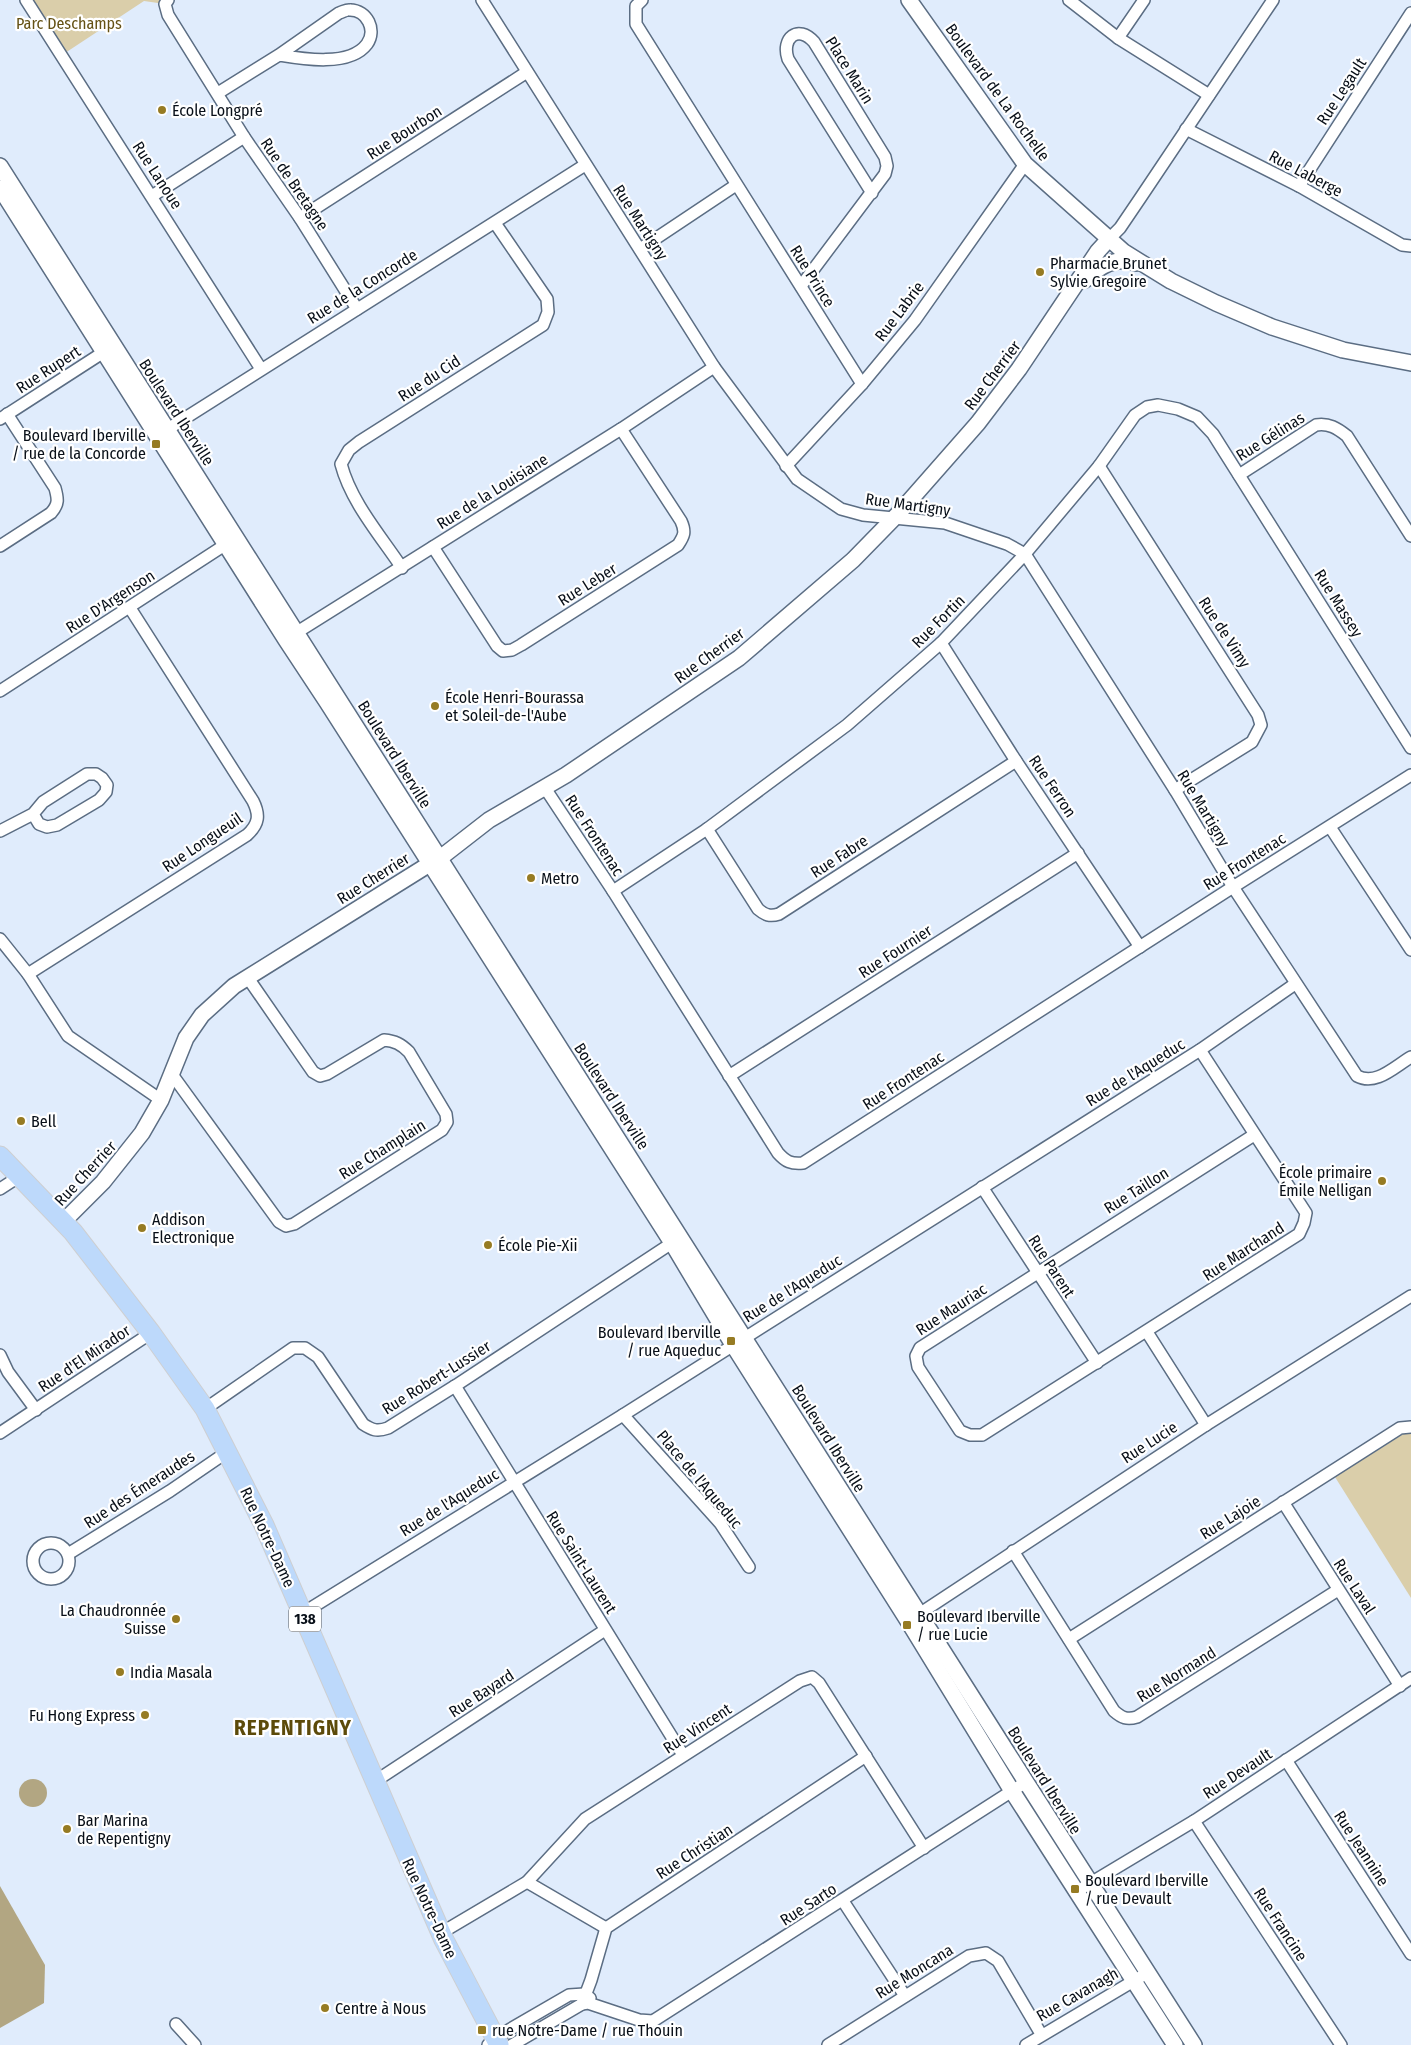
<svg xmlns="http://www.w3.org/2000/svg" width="1411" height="2045" viewBox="0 0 1411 2045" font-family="'Fira Sans Condensed',sans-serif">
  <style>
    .green { fill: #daceaa }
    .water { fill: #b2a682 }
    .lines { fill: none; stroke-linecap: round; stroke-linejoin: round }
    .minor-casing { stroke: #5b6d83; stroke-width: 14 }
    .tertiary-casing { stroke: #5b6d83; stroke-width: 18 }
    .primary-casing { stroke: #cecfd1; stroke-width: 21 }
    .minor { stroke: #fff; stroke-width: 11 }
    .tertiary { stroke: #fff; stroke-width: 15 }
    .primary { stroke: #bdd9fb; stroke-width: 19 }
    .poi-dot { fill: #967b23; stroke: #fff; stroke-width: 2 }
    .labels { text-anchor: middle; stroke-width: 4.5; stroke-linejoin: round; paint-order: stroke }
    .shield { fill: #fff; stroke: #52575d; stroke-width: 1 }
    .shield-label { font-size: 15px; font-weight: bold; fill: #080f18 }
    .park-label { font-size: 16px; fill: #645114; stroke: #fff }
    .street-label { font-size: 16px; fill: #080f18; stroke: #fff }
    .poi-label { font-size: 16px; fill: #080f18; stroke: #fff; text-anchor: start }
    .district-label { font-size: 21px; font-weight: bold; letter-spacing: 1px; fill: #5c4a0a; stroke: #fff }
  </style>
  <rect width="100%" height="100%" fill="#e0ecfc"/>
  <g class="green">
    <polygon points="26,0 168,0 165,4 144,1 62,55"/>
    <polygon points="1405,1433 1411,1434 1411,1598 1335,1477"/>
  </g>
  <g class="water">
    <circle cx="33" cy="1793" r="14"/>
    <polygon points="0,1886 45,1965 44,2003 0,2028"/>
  </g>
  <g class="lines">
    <defs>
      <g id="minor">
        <polyline points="26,0 261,369"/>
        <polyline points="168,0 165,4 168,15 244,137 300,218 357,309"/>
        <path d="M482,0l232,367 83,112 44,30 22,6 82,8 62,21 18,10 150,236 58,97 124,189c19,10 37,-9 54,-19"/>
        <polyline points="642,0 636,6 636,24 862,384"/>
        <polyline points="1069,0 1118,38 1209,95"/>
        <polyline points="1118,38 1144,0"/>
        <path d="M218,93l61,-38 60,-42c4,-1 8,-4 11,-3 17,0 27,20 17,34 -17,23 -64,15 -88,11"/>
        <polyline points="1186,129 1299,186 1402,245 1411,246"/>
        <polyline points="1299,186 1411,13"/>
        <polyline points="152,196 244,137"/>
        <polyline points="300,218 527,72"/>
        <polyline points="1109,239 1120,228 1141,197 1273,0"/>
        <polyline points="640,249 736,185"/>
        <path d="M801,286l84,-112 2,-8 -2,-9 -71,-115c-16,-18 -33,-4 -26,17l84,134"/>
        <polyline points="0,419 110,348"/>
        <polyline points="160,434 585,165"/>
        <polyline points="786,466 862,384 915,320 1025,164"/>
        <polyline points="1099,466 1258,715 1261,725 1252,742 1175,790"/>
        <path d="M1239,475l77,-50c13,-2 21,3 31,11l64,100"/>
        <path d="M0,546l51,-33c8,-9 7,-14 4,-25l-48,-74"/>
        <path d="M433,547l64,99 6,5 9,-1 9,-5 157,-100c6,-9 8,-13 3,-24l-60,-92"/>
        <path d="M402,568c-22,-33 -51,-66 -61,-104l8,-14 10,-8 184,-117 5,-13 -1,-13 -52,-76"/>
        <polyline points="291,636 621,429 714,367"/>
        <polyline points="941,643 1016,761 1140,947"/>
        <polyline points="0,691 231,541"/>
        <path d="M545,788l68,103 165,262c8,9 13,11 25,10l430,-276 178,-112"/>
        <polyline points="1330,827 1411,950"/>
        <path d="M707,829l51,80c7,6 12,8 21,5l237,-153"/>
        <polyline points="0,831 33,814 43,802 87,774 96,774 102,778 107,785 106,792 99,800 57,825 47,827 39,824 33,814"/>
        <polyline points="613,891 707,829 847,725 941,643 1025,554 1099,466 1135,415 1147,407 1158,405 1178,409 1197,417 1213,434 1411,748"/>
        <polyline points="0,939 28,974 68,1036 161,1100"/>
        <path d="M28,974l219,-139c12,-11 13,-20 6,-34l-123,-193"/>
        <polyline points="1200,1050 1306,1213 1304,1223 1299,1234 982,1435 970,1435 960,1431 918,1367 916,1356 920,1348 1254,1135"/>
        <path d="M171,1073l108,149 7,4 8,-2 148,-94 5,-8 -1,-8 -37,-62c-8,-8 -14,-11 -25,-12l-57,34 -7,2 -7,-4 -65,-94"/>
        <polyline points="729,1076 1078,853"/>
        <polyline points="982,1187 1097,1363"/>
        <polyline points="0,1189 20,1176"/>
        <polyline points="1147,1332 1206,1425"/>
        <polyline points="0,1355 8,1372 36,1410"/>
        <polyline points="455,1386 683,1755"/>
        <path d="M205,1409l88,-61h12l13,9 45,67c9,6 14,8 25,4l67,-42 223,-147"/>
        <polyline points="623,1415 720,1523 749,1567"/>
        <polyline points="0,1433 151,1333"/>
        <polyline points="1283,1502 1400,1686"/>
        <circle cx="51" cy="1561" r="18"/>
        <path d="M1013,1551l101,160c8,7 13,9 23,6l201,-127"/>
        <polyline points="68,1554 170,1491 227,1452"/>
        <polyline points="303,1613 623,1415 1200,1050 1295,984"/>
        <polyline points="913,1618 1206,1425 1411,1296"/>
        <polyline points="1069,1639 1400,1428 1411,1427"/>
        <polyline points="1286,1760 1411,1954"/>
        <polyline points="374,1782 605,1630"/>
        <polyline points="1194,1821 1341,2045"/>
        <polyline points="527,1882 606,1928"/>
        <polyline points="1084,1887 1194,1821 1411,1678"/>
        <polyline points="843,1901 905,1996"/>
        <polyline points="441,1933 527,1882 585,1819 800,1681 812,1677 819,1683 924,1848"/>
        <polyline points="582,2004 591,1980 606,1928 866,1756"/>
        <polyline points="176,2024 195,2045"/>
        <polyline points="488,2045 495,2038 569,1995 584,1994 590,1998"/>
        <polyline points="512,2045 582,2004 588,2003 639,2020 653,2021 1026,1782"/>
        <polyline points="828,2045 969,1956 986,1953 998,1961 1041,2034"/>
        <polyline points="1026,2045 1147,1973"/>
      </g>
      <g id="tertiary">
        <polyline points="909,0 1025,164 1124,252 1171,281 1216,303 1272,327 1343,350 1411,363"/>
        <polyline points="0,166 1026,1782 1194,2045"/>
        <polyline points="0,188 286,640 327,702 672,1243 733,1345 908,1621 1012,1791 1175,2045"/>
        <path d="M1085,280c15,-14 30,-24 51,-17"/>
        <polyline points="64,1221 103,1182 142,1133 161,1100 186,1038 202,1015 234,986 444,855 489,820 566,775 739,658 853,560 898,514 978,423 1019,369 1098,251 1109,239"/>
      </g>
      <polyline id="primary" points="0,1156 73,1232 151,1333 205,1409 264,1525 444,1940 499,2045"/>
    </defs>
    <use href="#minor" class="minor-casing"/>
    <use href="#tertiary" class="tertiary-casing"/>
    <use href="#primary" class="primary-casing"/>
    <use href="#minor" class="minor"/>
    <use href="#tertiary" class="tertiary"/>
    <use href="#primary" class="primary"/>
  </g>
  <g class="poi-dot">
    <circle cx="162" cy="110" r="5"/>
    <circle cx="1040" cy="272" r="5"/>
    <rect x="151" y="439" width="10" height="10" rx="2.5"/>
    <circle cx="435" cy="706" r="5"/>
    <circle cx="531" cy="878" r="5"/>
    <circle cx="21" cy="1121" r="5"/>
    <circle cx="1382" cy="1181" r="5"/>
    <circle cx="142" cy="1228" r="5"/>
    <circle cx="488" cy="1245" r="5"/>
    <rect x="726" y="1336" width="10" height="10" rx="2.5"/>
    <circle cx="176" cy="1619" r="5"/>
    <rect x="902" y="1620" width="10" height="10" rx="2.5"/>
    <circle cx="120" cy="1672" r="5"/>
    <circle cx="145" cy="1715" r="5"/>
    <circle cx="67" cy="1829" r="5"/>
    <rect x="1070" y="1884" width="10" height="10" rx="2.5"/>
    <circle cx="325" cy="2008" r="5"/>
    <rect x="477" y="2025" width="10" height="10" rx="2.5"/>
  </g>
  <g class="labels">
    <rect class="shield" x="289" y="1606.5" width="32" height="25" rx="4"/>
    <g class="shield-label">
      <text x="305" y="1624">138</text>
    </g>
    <g class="park-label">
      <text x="69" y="29">Parc Deschamps</text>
    </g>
    <g class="street-label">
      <text transform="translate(850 70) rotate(58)" y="6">Place Marin</text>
      <text transform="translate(1341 91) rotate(-57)" y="6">Rue Legault</text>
      <text transform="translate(998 92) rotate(54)" y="6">Boulevard de La Rochelle</text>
      <text transform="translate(404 132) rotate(-33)" y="6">Rue Bourbon</text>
      <text transform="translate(1306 173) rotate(28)" y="6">Rue Laberge</text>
      <text transform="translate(158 175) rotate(57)" y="6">Rue Lanoue</text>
      <text transform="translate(295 184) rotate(56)" y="6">Rue de Bretagne</text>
      <text transform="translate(641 222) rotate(57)" y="6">Rue Martigny</text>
      <text transform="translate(813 276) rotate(58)" y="6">Rue Prince</text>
      <text transform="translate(362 286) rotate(-32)" y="6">Rue de la Concorde</text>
      <text transform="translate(899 311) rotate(-53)" y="6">Rue Labrie</text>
      <text transform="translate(48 369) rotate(-33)" y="6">Rue Rupert</text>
      <text transform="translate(992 375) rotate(-53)" y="6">Rue Cherrier</text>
      <text transform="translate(429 378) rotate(-33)" y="6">Rue du Cid</text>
      <text transform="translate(177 412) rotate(57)" y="6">Boulevard Iberville</text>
      <text transform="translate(1270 436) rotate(-32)" y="6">Rue Gélinas</text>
      <text transform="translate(492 491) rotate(-32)" y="6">Rue de la Louisiane</text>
      <text transform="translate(908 504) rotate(8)" y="6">Rue Martigny</text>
      <text transform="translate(587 584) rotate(-32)" y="6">Rue Leber</text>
      <text transform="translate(110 601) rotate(-33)" y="6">Rue D'Argenson</text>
      <text transform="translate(1339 603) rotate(58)" y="6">Rue Massey</text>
      <text transform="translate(938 621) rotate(-45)" y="6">Rue Fortin</text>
      <text transform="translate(1225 632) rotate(57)" y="6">Rue de Vimy</text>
      <text transform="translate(709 655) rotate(-36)" y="6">Rue Cherrier</text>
      <text transform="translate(395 754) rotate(58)" y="6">Boulevard Iberville</text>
      <text transform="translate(1053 786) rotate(56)" y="6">Rue Ferron</text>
      <text transform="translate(1204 808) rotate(59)" y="6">Rue Martigny</text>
      <text transform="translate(595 835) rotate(57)" y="6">Rue Frontenac</text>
      <text transform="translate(202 842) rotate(-34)" y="6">Rue Longueuil</text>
      <text transform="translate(839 856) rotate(-33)" y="6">Rue Fabre</text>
      <text transform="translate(1244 861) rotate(-32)" y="6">Rue Frontenac</text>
      <text transform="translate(373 878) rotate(-32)" y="6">Rue Cherrier</text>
      <text transform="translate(895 951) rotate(-33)" y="6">Rue Fournier</text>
      <text transform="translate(1135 1072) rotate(-32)" y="6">Rue de l'Aqueduc</text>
      <text transform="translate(903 1080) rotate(-33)" y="6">Rue Frontenac</text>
      <text transform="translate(612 1096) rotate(57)" y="6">Boulevard Iberville</text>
      <text transform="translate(382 1149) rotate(-32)" y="6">Rue Champlain</text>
      <text transform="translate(85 1173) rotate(-47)" y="6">Rue Cherrier</text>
      <text transform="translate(1136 1190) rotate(-32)" y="6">Rue Taillon</text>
      <text transform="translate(1243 1251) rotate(-33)" y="6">Rue Marchand</text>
      <text transform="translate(1052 1266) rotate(57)" y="6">Rue Parent</text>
      <text transform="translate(792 1288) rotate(-32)" y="6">Rue de l'Aqueduc</text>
      <text transform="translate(951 1309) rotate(-33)" y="6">Rue Mauriac</text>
      <text transform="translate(84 1358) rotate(-34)" y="6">Rue d'El Mirador</text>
      <text transform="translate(436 1377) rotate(-32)" y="6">Rue Robert-Lussier</text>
      <text transform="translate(829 1438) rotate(58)" y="6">Boulevard Iberville</text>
      <text transform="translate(1149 1442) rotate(-33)" y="6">Rue Lucie</text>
      <text transform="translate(700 1479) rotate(50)" y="6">Place de l'Aqueduc</text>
      <text transform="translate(139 1489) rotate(-33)" y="6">Rue des Émeraudes</text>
      <text transform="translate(449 1502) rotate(-32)" y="6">Rue de l'Aqueduc</text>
      <text transform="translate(1230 1517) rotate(-32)" y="6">Rue Lajoie</text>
      <text transform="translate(268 1537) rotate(65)" y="6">Rue Notre-Dame</text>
      <text transform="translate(582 1562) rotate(58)" y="6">Rue Saint-Laurent</text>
      <text transform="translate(1355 1586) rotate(57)" y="6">Rue Laval</text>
      <text transform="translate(1176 1674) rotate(-32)" y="6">Rue Normand</text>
      <text transform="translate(481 1693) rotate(-33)" y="6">Rue Bayard</text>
      <text transform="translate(697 1728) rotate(-33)" y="6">Rue Vincent</text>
      <text transform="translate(1237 1773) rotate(-33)" y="6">Rue Devault</text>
      <text transform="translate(1045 1780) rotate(58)" y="6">Boulevard Iberville</text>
      <text transform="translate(1362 1848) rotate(57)" y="6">Rue Jeannine</text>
      <text transform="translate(694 1851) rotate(-33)" y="6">Rue Christian</text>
      <text transform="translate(808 1904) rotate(-33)" y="6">Rue Sarto</text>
      <text transform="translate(430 1908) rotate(65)" y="6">Rue Notre-Dame</text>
      <text transform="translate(1281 1924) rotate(57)" y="6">Rue Francine</text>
      <text transform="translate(914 1971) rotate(-32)" y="6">Rue Moncana</text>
      <text transform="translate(1077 1994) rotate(-30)" y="6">Rue Cavanagh</text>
    </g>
    <g class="poi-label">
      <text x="172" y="116">École Longpré</text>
      <text x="1050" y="269">Pharmacie Brunet<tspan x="1050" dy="18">Sylvie Gregoire</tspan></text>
      <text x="146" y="441" text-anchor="end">Boulevard Iberville<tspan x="146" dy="18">/ rue de la Concorde</tspan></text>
      <text x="445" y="703">École Henri-Bourassa<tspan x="445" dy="18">et Soleil-de-l'Aube</tspan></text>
      <text x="541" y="884">Metro</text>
      <text x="31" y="1127">Bell</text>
      <text x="1372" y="1178" text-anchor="end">École primaire<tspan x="1372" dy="18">Émile Nelligan</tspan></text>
      <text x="152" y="1225">Addison<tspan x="152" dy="18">Electronique</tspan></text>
      <text x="498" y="1251">École Pie-Xii</text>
      <text x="721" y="1338" text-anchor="end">Boulevard Iberville<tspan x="721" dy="18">/ rue Aqueduc</tspan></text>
      <text x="166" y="1616" text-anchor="end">La Chaudronnée<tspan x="166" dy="18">Suisse</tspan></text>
      <text x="917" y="1622">Boulevard Iberville<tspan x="917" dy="18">/ rue Lucie</tspan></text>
      <text x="130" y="1678">India Masala</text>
      <text x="135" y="1721" text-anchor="end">Fu Hong Express</text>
      <text x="77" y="1826">Bar Marina<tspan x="77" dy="18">de Repentigny</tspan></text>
      <text x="1085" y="1886">Boulevard Iberville<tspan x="1085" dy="18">/ rue Devault</tspan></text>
      <text x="335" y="2014">Centre à Nous</text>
      <text x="492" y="2036">rue Notre-Dame / rue Thouin</text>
    </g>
    <g class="district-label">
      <text x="293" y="1735">REPENTIGNY</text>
    </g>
  </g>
</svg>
